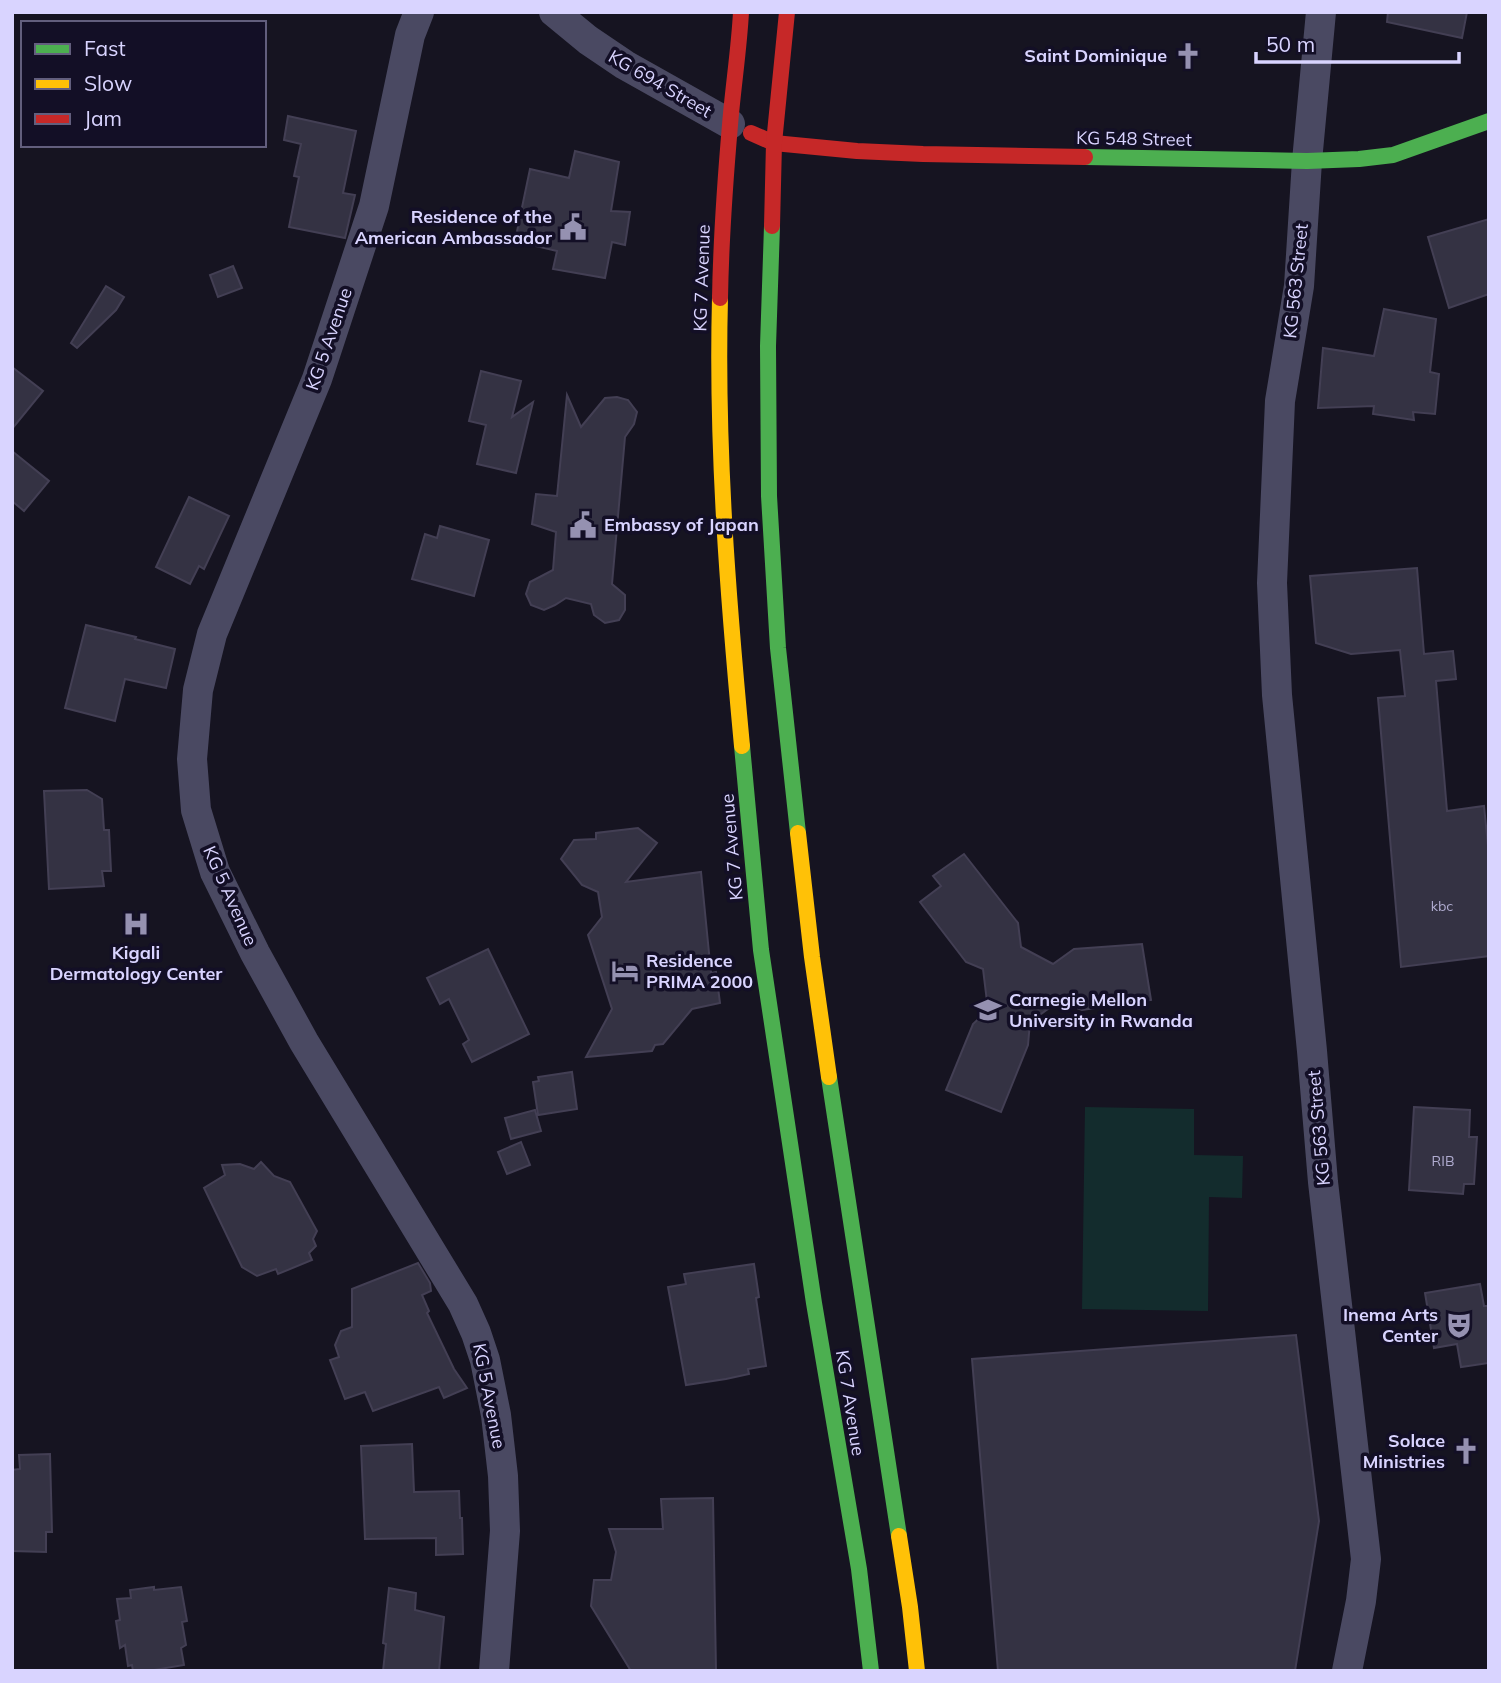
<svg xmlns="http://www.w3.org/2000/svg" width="1501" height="1683" viewBox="0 0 1501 1683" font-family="Mulish,sans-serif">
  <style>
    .green { fill: #132c2d }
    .building { fill: #343243; stroke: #433f54; stroke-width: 2 }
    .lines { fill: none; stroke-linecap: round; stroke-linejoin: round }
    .street { stroke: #4a4962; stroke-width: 30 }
    .fast { stroke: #4caf50; stroke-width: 16 }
    .slow { stroke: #ffc107; stroke-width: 16 }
    .jam { stroke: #c62828; stroke-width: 16 }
    .labels { text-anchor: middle; stroke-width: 7; stroke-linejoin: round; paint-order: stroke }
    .number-label { font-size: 14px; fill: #b0acd0 }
    .poi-label { font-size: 18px; font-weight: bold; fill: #d9d4ff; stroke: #130f26; text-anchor: end }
    .street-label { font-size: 18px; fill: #d9d4ff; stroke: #130f26 }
  </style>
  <rect width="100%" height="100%" fill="#161421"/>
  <polygon class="green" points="1085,1107 1194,1109 1194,1155 1243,1156 1242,1198 1209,1197 1208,1311 1082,1309"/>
  <g class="building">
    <polygon points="1388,12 1467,12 1462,38 1387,22"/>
    <polygon points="288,116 356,131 343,193 355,195 345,238 289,227 299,177 294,176 301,144 284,140"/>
    <polygon points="575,151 619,162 611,211 630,212 625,245 612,242 605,278 553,269 557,251 515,241 530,169 569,178"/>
    <polygon points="1489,219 1489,294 1449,308 1428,237"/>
    <polygon points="233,266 242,288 218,297 210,275"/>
    <polygon points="106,286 124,297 116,310 77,348 71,343"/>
    <polygon points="1384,309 1436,319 1430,372 1439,374 1435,414 1413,412 1414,420 1373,414 1374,406 1318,408 1323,348 1374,356"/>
    <polygon points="12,367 43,391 12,429"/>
    <polygon points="481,371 521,381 512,417 533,402 516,473 477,464 486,425 469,421"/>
    <polygon points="567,395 581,427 605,398 617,397 628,400 637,412 634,424 625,437 612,584 625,595 625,610 619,620 605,623 594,615 591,604 566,598 555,605 544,610 531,605 526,594 530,582 553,570 556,532 532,524 536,494 557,496"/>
    <polygon points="12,451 49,481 24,511 12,501"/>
    <polygon points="189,497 229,516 204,569 199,566 190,584 156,567"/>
    <polygon points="440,526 489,540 474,596 412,579 425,534 437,538"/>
    <polygon points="1417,568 1424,654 1453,651 1456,679 1436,681 1447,811 1484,806 1489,856 1489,956 1401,967 1378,698 1405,696 1400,650 1351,654 1316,643 1310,576"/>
    <polygon points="86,625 136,637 135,639 175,649 166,688 125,679 115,721 65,708"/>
    <polygon points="87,790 102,799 104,830 109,830 111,871 102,871 104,886 49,889 44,791"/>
    <polygon points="638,828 657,843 626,882 701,872 711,973 716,972 720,1003 692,1009 663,1044 655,1045 652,1051 586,1057 612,1009 588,935 602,917 598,892 582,885 561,859 574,840 596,839 596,833"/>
    <polygon points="964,854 1018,923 1021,947 1053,964 1074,949 1142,944 1151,1000 1082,1010 1059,1001 1030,1022 1028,1045 1001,1112 946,1090 973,1024 988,1010 983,969 966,962 920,902 941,886 933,876"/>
    <polygon points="488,949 529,1034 472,1062 463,1044 469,1040 449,999 440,1004 427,978"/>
    <polygon points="572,1072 577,1109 538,1115 533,1082 539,1081 538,1077"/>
    <polygon points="1414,1107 1470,1110 1469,1137 1477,1137 1474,1184 1464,1184 1463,1194 1409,1190"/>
    <polygon points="535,1110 541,1131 511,1139 505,1118"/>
    <polygon points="521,1142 530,1165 507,1174 498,1152"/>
    <polygon points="261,1162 274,1176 290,1182 317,1231 313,1239 316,1246 309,1253 312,1260 278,1274 276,1269 257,1276 242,1267 204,1188 225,1175 222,1165 240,1164 254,1169"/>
    <polygon points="418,1263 430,1283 431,1291 422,1295 429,1311 427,1313 454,1369 467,1388 444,1398 439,1387 373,1411 365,1392 345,1399 330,1360 339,1357 335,1345 341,1331 352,1327 352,1289"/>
    <polygon points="754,1264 759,1297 756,1298 766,1366 748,1369 749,1374 726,1379 686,1385 668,1287 686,1284 684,1274"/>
    <polygon points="1480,1284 1484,1306 1489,1306 1489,1363 1461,1367 1457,1344 1434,1348 1425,1293"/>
    <polygon points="1296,1335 1319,1521 1295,1671 998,1671 972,1359"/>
    <polygon points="412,1444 414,1492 459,1491 460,1518 462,1518 463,1554 436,1555 436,1538 365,1539 361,1446"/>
    <polygon points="50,1454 52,1532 46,1532 46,1552 12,1551 12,1470 20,1469 19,1455"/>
    <polygon points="713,1498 716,1671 631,1671 591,1606 594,1580 611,1580 616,1552 609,1529 663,1529 661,1499"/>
    <polygon points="154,1587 154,1590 181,1587 187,1621 182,1622 186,1645 181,1648 184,1665 148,1671 133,1671 132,1665 128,1666 125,1645 120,1648 116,1621 120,1620 117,1599 131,1598 130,1590"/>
    <polygon points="389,1588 416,1593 415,1610 444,1617 439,1671 383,1671 386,1644 383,1643"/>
  </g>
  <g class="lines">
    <g class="street">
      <polyline points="419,12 410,35 374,206 317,379 212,634 198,690 192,759 196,810 215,872 255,953 304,1042 463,1304 476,1333 485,1360 496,1415 503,1476 505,1531 494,1671"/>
      <polyline points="554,12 588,40 625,65 730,124"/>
      <polyline points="1321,12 1307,161 1299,286 1280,401 1272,583 1277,695 1312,1051 1323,1182 1366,1559 1361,1601 1347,1671"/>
    </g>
    <g class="fast">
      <polyline points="1085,157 1307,161 1359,159 1393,155 1489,121"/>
      <polyline points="772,226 768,346 769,496 778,648 798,833"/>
      <polyline points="742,746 761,950 814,1303 859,1569 871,1671"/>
      <polyline points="829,1077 899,1536"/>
    </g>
    <g class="slow">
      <path d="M720,298c-4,150 8,299 22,448"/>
      <polyline points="798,833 812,957 829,1077"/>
      <polyline points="899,1536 910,1607 917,1671"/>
    </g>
    <g class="jam">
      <polyline points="751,133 774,143 857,151 923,154 1085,157"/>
      <polyline points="772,226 774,143 787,12"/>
      <path d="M720,298c1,-58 5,-115 10,-173 3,-38 9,-75 11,-113"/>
    </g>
  </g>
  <defs>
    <symbol id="church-bare" viewBox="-9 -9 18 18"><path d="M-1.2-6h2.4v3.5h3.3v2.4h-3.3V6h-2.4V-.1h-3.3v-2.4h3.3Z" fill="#9591b1" stroke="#130f26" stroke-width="2.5" paint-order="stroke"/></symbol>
    <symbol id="civic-bare" viewBox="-9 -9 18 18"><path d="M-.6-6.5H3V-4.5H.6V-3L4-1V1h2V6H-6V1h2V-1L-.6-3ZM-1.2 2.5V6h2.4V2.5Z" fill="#9591b1" stroke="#130f26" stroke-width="2.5" paint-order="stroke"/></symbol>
    <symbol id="hospital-bare" viewBox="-9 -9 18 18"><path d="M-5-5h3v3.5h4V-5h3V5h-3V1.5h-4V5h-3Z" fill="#9591b1" stroke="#130f26" stroke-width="2.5" paint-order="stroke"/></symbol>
    <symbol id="hotel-bare" viewBox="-9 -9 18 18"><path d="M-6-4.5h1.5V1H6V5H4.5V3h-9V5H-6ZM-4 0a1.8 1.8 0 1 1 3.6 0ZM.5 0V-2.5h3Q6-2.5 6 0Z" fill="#9591b1" stroke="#130f26" stroke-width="2.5" paint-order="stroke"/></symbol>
    <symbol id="university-bare" viewBox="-9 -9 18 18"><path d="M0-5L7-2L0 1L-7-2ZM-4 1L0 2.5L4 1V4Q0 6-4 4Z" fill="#9591b1" stroke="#130f26" stroke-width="2.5" paint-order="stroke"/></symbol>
    <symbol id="theatre-bare" viewBox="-9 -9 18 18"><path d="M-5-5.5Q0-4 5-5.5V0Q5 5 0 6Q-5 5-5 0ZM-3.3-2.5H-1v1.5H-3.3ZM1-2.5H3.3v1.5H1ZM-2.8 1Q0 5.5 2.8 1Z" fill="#9591b1" stroke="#130f26" stroke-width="2.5" paint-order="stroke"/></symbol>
  </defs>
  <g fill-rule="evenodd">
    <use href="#church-bare" x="1169" y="37" width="38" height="38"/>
    <use href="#civic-bare" x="554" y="208" width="38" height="38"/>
    <use href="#civic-bare" x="564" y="506" width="38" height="38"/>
    <use href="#hospital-bare" x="117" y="905" width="38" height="38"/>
    <use href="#hotel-bare" x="606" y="952" width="38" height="38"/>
    <use href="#university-bare" x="969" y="991" width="38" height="38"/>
    <use href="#theatre-bare" x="1440" y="1306" width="38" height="38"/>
    <use href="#church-bare" x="1447" y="1432" width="38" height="38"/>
  </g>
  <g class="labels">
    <g class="number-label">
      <text x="1442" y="911">kbc</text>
      <text x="1443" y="1166">RIB</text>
    </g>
    <g class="poi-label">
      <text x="1167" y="62">Saint Dominique</text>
      <text x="552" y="223">Residence of the<tspan x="552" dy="21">American Ambassador</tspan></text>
      <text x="604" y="531" text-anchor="start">Embassy of Japan</text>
      <text x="136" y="959" text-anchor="middle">Kigali<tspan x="136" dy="21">Dermatology Center</tspan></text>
      <text x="646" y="967" text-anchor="start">Residence<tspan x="646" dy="21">PRIMA 2000</tspan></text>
      <text x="1009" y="1006" text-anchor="start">Carnegie Mellon<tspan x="1009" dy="21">University in Rwanda</tspan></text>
      <text x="1438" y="1321">Inema Arts<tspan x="1438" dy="21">Center</tspan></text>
      <text x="1445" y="1447">Solace<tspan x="1445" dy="21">Ministries</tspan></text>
    </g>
    <g class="street-label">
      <text transform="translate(660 84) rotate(30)" y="6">KG 694 Street</text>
      <text transform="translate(1134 139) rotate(1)" y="6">KG 548 Street</text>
      <text transform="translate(702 278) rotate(-88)" y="6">KG 7 Avenue</text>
      <text transform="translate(1296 281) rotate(-84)" y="6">KG 563 Street</text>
      <text transform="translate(329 339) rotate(-71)" y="6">KG 5 Avenue</text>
      <text transform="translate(732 847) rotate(-95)" y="6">KG 7 Avenue</text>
      <text transform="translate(230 896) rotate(66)" y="6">KG 5 Avenue</text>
      <text transform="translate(1319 1128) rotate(-95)" y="6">KG 563 Street</text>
      <text transform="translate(489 1396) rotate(79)" y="6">KG 5 Avenue</text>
      <text transform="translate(850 1403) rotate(81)" y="6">KG 7 Avenue</text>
    </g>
  </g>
  <rect width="1501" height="1683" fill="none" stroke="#d9d4ff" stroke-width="28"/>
  <rect x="21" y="21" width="245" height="126" fill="#130f26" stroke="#625e7d" stroke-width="2"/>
  <rect x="35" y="44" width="35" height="10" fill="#4caf50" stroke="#625e7d" stroke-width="2"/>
  <text x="84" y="56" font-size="21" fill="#d9d4ff">Fast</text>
  <rect x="35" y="79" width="35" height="10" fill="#ffc107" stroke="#625e7d" stroke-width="2"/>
  <text x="84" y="91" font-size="21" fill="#d9d4ff">Slow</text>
  <rect x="35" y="114" width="35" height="10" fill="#c62828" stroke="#625e7d" stroke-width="2"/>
  <text x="84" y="126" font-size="21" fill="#d9d4ff">Jam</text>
  <path d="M1256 52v10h203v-10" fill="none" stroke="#d9d4ff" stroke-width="3.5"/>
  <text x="1266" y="52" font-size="21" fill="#d9d4ff" stroke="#130f26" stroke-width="5" paint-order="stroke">50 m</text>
</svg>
